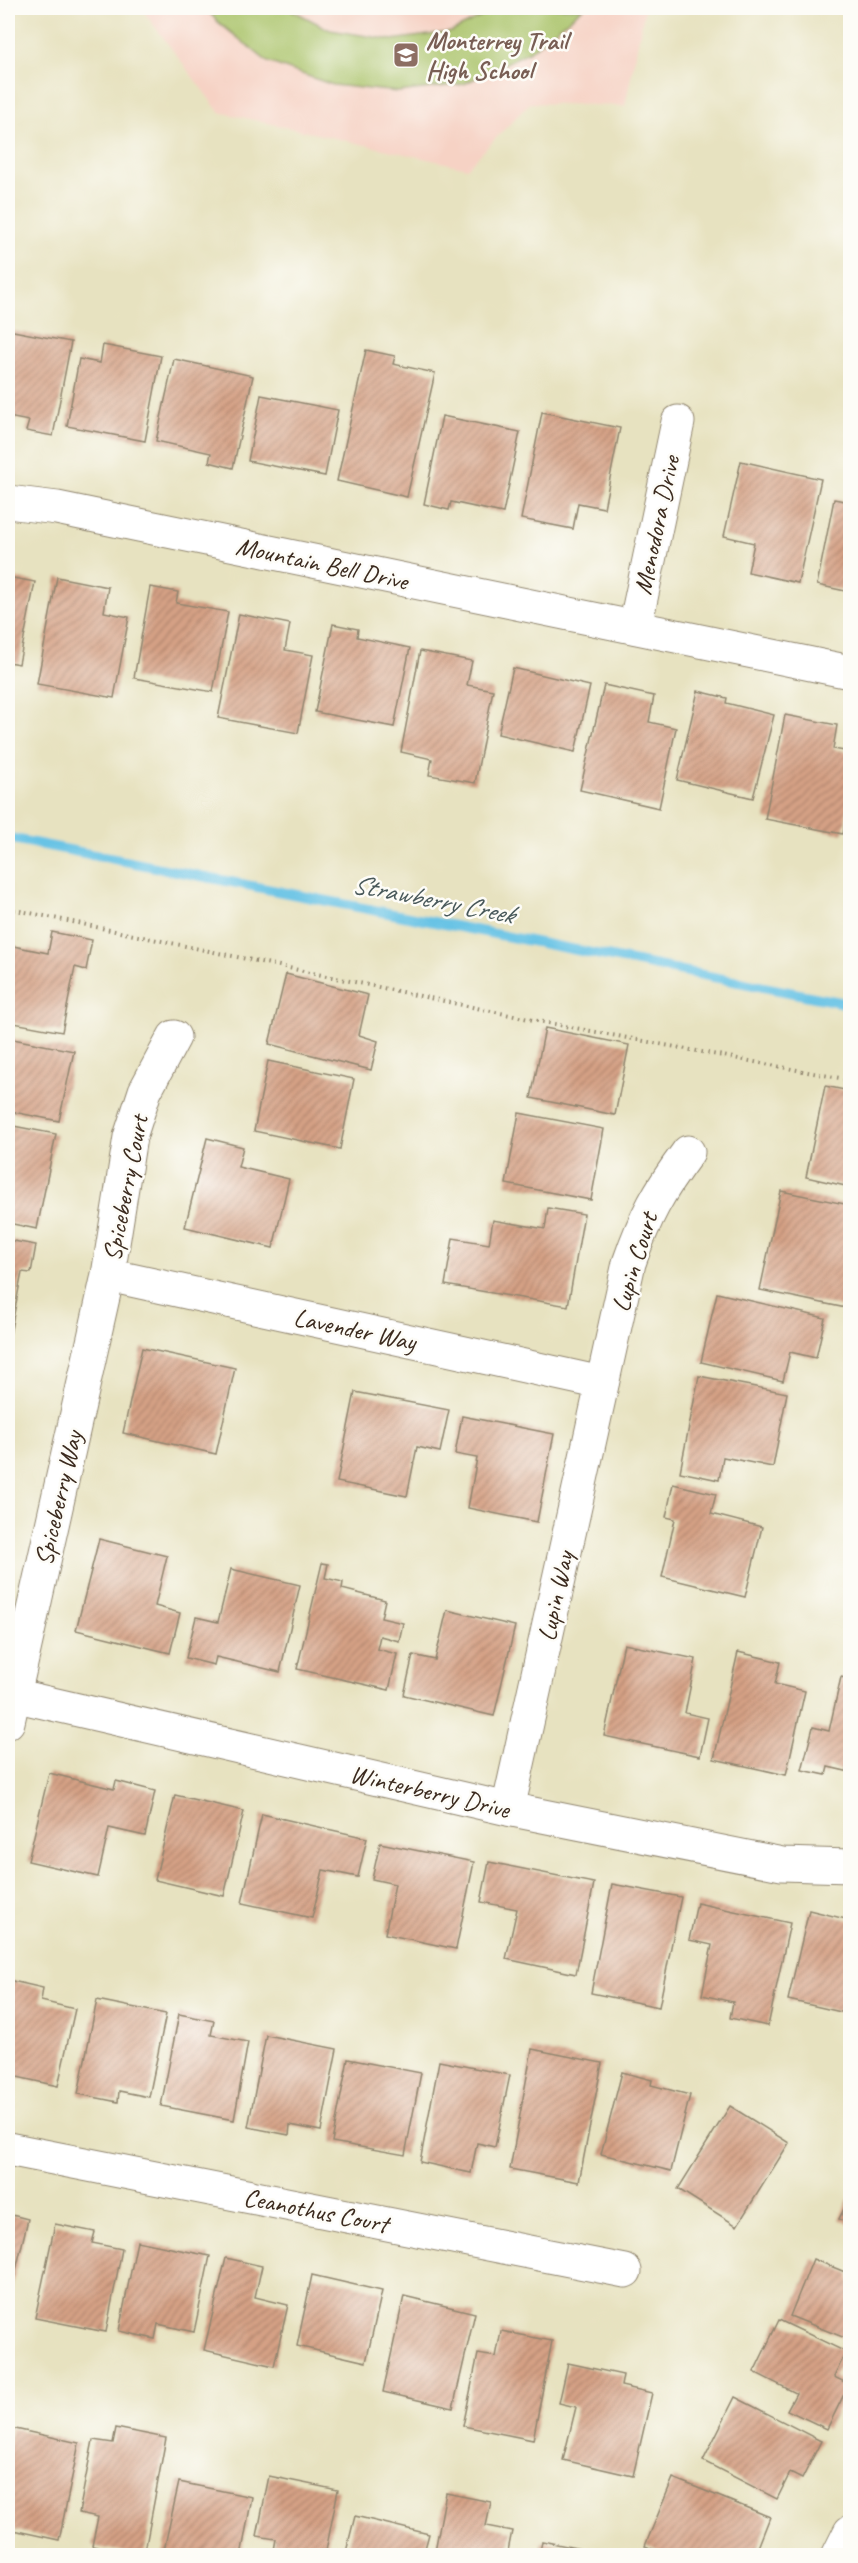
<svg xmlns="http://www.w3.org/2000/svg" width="858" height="2563" viewBox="0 0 858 2563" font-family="Caveat,sans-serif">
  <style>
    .built { fill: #f6d2c4 }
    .green { fill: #a9c267; stroke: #727642; stroke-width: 1.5 }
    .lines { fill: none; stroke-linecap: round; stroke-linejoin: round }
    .stream { stroke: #68c3e5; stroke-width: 10 }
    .building { fill: url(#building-hatch) }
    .minor-casing { stroke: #91866f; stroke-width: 35 }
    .path { stroke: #91866f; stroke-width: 4; stroke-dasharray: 1.5 4.5; stroke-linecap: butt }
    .minor { stroke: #fff; stroke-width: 33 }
    .labels { text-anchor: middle; stroke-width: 5; stroke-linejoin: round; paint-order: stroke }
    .education-label { font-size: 26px; font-weight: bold; fill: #785e54; stroke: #fdfcf7; text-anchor: start }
    .street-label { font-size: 26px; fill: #3b2a1e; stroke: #fdfcf7 }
    .water-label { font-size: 27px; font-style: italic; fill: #48585a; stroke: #fdfcf7 }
  </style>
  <defs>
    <pattern id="building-hatch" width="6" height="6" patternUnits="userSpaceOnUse" patternTransform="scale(1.5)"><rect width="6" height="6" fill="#d5a185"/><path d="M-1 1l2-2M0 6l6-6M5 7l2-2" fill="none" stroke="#ae836c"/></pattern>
  </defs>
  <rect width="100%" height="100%" fill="#fdfcf7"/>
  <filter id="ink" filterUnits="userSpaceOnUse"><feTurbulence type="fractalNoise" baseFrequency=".0167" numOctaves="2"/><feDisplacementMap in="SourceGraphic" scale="12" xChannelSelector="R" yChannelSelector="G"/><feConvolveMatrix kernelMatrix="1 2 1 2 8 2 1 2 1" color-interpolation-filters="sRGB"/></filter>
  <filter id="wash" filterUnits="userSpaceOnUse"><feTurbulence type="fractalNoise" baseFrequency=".008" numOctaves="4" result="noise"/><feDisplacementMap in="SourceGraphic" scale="24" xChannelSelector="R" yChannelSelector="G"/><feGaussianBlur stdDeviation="1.35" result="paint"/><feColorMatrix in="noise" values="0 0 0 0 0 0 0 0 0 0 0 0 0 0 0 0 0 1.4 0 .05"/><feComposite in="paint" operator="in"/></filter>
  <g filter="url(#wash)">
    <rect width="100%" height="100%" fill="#e7e2c0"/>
    <polygon class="built" points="141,8 645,8 625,106 530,103 467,168 219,112"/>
    <polygon class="green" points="205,8 288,8 330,30 392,40 451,32 499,8 583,8 530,51 464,84 398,92 333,85 268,62 218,22"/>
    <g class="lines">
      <polyline class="stream" points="8,838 850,1004"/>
    </g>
    <g id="blocks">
      <g class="building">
        <polygon points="8,330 71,342 53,436 26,431 29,421 8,417"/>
        <polygon points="103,345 161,356 145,441 67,426 79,359 100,363"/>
        <polygon points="366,350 395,356 393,364 435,373 407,497 337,481"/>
        <polygon points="174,359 253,376 233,468 209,462 211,453 156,441"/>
        <polygon points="261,395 338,410 325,476 248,461"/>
        <polygon points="542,412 620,428 604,508 578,503 573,529 521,519"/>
        <polygon points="442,416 520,432 503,513 451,502 449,510 424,504"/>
        <polygon points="741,461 821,479 798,583 748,572 754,543 724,536"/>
        <polygon points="834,499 850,502 850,592 817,585"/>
        <polygon points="8,577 35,582 19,664 8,662"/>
        <polygon points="57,577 108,587 104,612 129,617 114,698 37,684"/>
        <polygon points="150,587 178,592 176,603 228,612 213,692 134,678"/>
        <polygon points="239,614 290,624 285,650 313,655 298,733 218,718"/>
        <polygon points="333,624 358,629 357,637 410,648 394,727 315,712"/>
        <polygon points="420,651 472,661 467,685 493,690 475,783 429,775 432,759 401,752"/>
        <polygon points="513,668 590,686 575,752 498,734"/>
        <polygon points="604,685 654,696 649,722 676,728 659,808 580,790"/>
        <polygon points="698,691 727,698 726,703 774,715 753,798 677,780"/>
        <polygon points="785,715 837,725 833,749 850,752 850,798 843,834 765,819"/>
        <polygon points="52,932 92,940 86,970 75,967 62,1032 8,1022 8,945 48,953"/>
        <polygon points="286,974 368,995 359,1035 378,1041 371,1070 269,1044"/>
        <polygon points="545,1028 629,1045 615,1115 531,1098"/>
        <polygon points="8,1038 74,1051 59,1121 8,1111"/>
        <polygon points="268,1061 354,1079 340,1149 254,1131"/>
        <polygon points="825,1086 850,1091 850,1187 806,1177"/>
        <polygon points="519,1113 604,1129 591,1200 506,1184"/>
        <polygon points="8,1125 56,1134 37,1229 8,1223"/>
        <polygon points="207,1138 243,1147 238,1167 289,1179 273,1248 185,1227"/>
        <polygon points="781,1191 850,1205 850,1289 846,1308 760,1290"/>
        <polygon points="548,1208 584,1214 568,1306 445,1285 453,1238 489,1244 493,1220 545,1229"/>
        <polygon points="8,1240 36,1245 31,1273 22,1272 10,1335 8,1335"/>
        <polygon points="717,1293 825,1318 816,1358 790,1352 783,1381 701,1362"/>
        <polygon points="142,1348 235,1368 216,1454 123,1433"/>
        <polygon points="699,1376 787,1393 773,1467 723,1457 719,1480 680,1472"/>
        <polygon points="355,1392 449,1410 440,1452 417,1447 407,1496 337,1482"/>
        <polygon points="462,1416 554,1434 537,1522 468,1508 477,1458 455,1454"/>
        <polygon points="673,1484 716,1494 711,1514 762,1527 745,1597 662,1577 675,1519 666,1517"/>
        <polygon points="99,1539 167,1556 155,1606 180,1613 170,1653 76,1630"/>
        <polygon points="322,1563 328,1564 325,1578 343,1582 342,1589 385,1600 381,1618 403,1623 399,1641 380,1636 377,1649 397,1654 389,1690 297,1669"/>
        <polygon points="231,1569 300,1585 280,1672 216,1657 214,1665 186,1658 196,1617 218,1622"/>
        <polygon points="447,1610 515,1626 494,1716 404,1695 413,1655 435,1660"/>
        <polygon points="624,1644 696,1659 685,1713 708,1718 700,1756 604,1736"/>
        <polygon points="738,1652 780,1662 775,1684 805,1691 786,1775 714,1759"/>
        <polygon points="841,1677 850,1679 850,1772 828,1767 826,1775 802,1770 813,1727 829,1731"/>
        <polygon points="49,1773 114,1789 116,1781 155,1791 145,1836 109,1828 98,1877 28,1861"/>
        <polygon points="175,1795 244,1811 224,1896 155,1880"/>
        <polygon points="262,1814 367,1838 358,1877 323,1870 312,1918 242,1903"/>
        <polygon points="380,1843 474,1862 456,1949 385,1934 395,1884 372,1879"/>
        <polygon points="489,1862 594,1883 576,1974 506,1959 517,1909 481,1902"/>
        <polygon points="612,1884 681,1897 659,2007 591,1993"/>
        <polygon points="697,1903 790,1923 768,2026 730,2018 733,2002 702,1995 712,1945 689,1940"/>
        <polygon points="809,1910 850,1920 850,2014 788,2000"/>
        <polygon points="8,1980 43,1988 41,2001 75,2009 58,2086 8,2075"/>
        <polygon points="97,2000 166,2014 149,2097 119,2091 118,2102 78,2094"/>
        <polygon points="179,2014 214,2021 211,2035 248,2042 234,2120 161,2106"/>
        <polygon points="266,2035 337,2049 321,2131 290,2125 289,2135 248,2127"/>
        <polygon points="532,2049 602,2063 579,2182 510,2169"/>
        <polygon points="348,2059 421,2073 405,2155 332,2142"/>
        <polygon points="439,2061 510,2075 495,2147 477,2143 471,2173 420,2162"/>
        <polygon points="622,2072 652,2080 651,2085 690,2095 671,2171 601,2154"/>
        <polygon points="730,2106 789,2143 737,2226 678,2189"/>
        <polygon points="850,2196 850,2225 839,2219"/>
        <polygon points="8,2214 28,2219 8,2304"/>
        <polygon points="55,2224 95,2232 92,2243 122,2249 106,2332 35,2318"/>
        <polygon points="137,2241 210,2256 194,2332 158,2324 155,2339 119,2331"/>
        <polygon points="226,2258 262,2266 255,2297 288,2305 274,2366 204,2350"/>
        <polygon points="813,2259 850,2274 850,2340 790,2316"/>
        <polygon points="312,2275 382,2291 366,2362 297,2346"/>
        <polygon points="404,2296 475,2313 453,2408 383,2392"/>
        <polygon points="779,2320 846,2352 834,2377 849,2384 827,2429 787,2410 796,2393 754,2372"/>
        <polygon points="501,2331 552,2341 533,2440 463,2426 478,2354 496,2357"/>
        <polygon points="568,2363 623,2375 621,2386 652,2393 633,2476 563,2460 576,2407 559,2403"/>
        <polygon points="735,2397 821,2441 802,2479 790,2473 777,2499 703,2461"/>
        <polygon points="11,2428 79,2443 59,2540 8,2529 8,2445"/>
        <polygon points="116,2428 166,2438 144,2556 92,2546 98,2517 79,2513 93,2440 113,2443"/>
        <polygon points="269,2476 338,2490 325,2556 273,2556 276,2539 257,2536"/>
        <polygon points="673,2478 770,2517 757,2550 762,2552 760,2556 669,2556 645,2546"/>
        <polygon points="179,2482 252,2497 241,2556 163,2554"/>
        <polygon points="446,2493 491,2502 486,2526 512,2531 507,2556 434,2556"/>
        <polygon points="355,2516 429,2534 423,2556 345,2556"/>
        <polygon points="542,2541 601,2553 601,2556 539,2556"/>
      </g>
    </g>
  </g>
  <g filter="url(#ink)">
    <use href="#blocks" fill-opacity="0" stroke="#91866f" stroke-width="1.5"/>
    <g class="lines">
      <defs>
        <g id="minor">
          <polyline points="8,502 57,508 850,672"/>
          <polyline points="635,627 678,422"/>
          <polyline points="108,1275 602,1383"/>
          <polyline points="13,1695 508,1809 782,1864 850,1866"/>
          <polyline points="8,1722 108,1275 130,1137 145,1091 174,1037"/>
          <path d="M508,1809l121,-546c16,-47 30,-72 59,-111"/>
          <polyline points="8,2149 625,2271"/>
          <polyline points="838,2556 850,2532"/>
        </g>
      </defs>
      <use href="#minor" class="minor-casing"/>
      <polyline class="path" points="8,910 16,910 538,1021 850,1080"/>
      <use href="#minor" class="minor"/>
    </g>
  </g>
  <defs>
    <symbol id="school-square" viewBox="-11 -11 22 22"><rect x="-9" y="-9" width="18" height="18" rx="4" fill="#8d6e63" stroke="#fdfcf7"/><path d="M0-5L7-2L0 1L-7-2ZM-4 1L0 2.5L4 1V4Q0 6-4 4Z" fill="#fff"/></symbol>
  </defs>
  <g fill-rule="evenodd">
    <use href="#school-square" x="391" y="40" width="30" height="30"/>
  </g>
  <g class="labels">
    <g class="education-label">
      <text x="426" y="49">Monterrey Trail<tspan x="426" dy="30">High School</tspan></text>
    </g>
    <g class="street-label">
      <text transform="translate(656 525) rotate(-78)" y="9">Menodora Drive</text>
      <text transform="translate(322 563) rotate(12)" y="9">Mountain Bell Drive</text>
      <text transform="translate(125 1188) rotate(-79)" y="9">Spiceberry Court</text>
      <text transform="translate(634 1262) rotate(-73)" y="9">Lupin Court</text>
      <text transform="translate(355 1329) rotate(12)" y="9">Lavender Way</text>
      <text transform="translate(58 1498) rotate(-77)" y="9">Spiceberry Way</text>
      <text transform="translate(555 1596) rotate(-78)" y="9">Lupin Way</text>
      <text transform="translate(430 1791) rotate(13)" y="9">Winterberry Drive</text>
      <text transform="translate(316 2210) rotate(11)" y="9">Ceanothus Court</text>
    </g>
    <g class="water-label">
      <text transform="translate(433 899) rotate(11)" y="9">Strawberry Creek</text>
    </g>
  </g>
  <rect width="858" height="2563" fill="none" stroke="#fdfcf7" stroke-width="30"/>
</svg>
